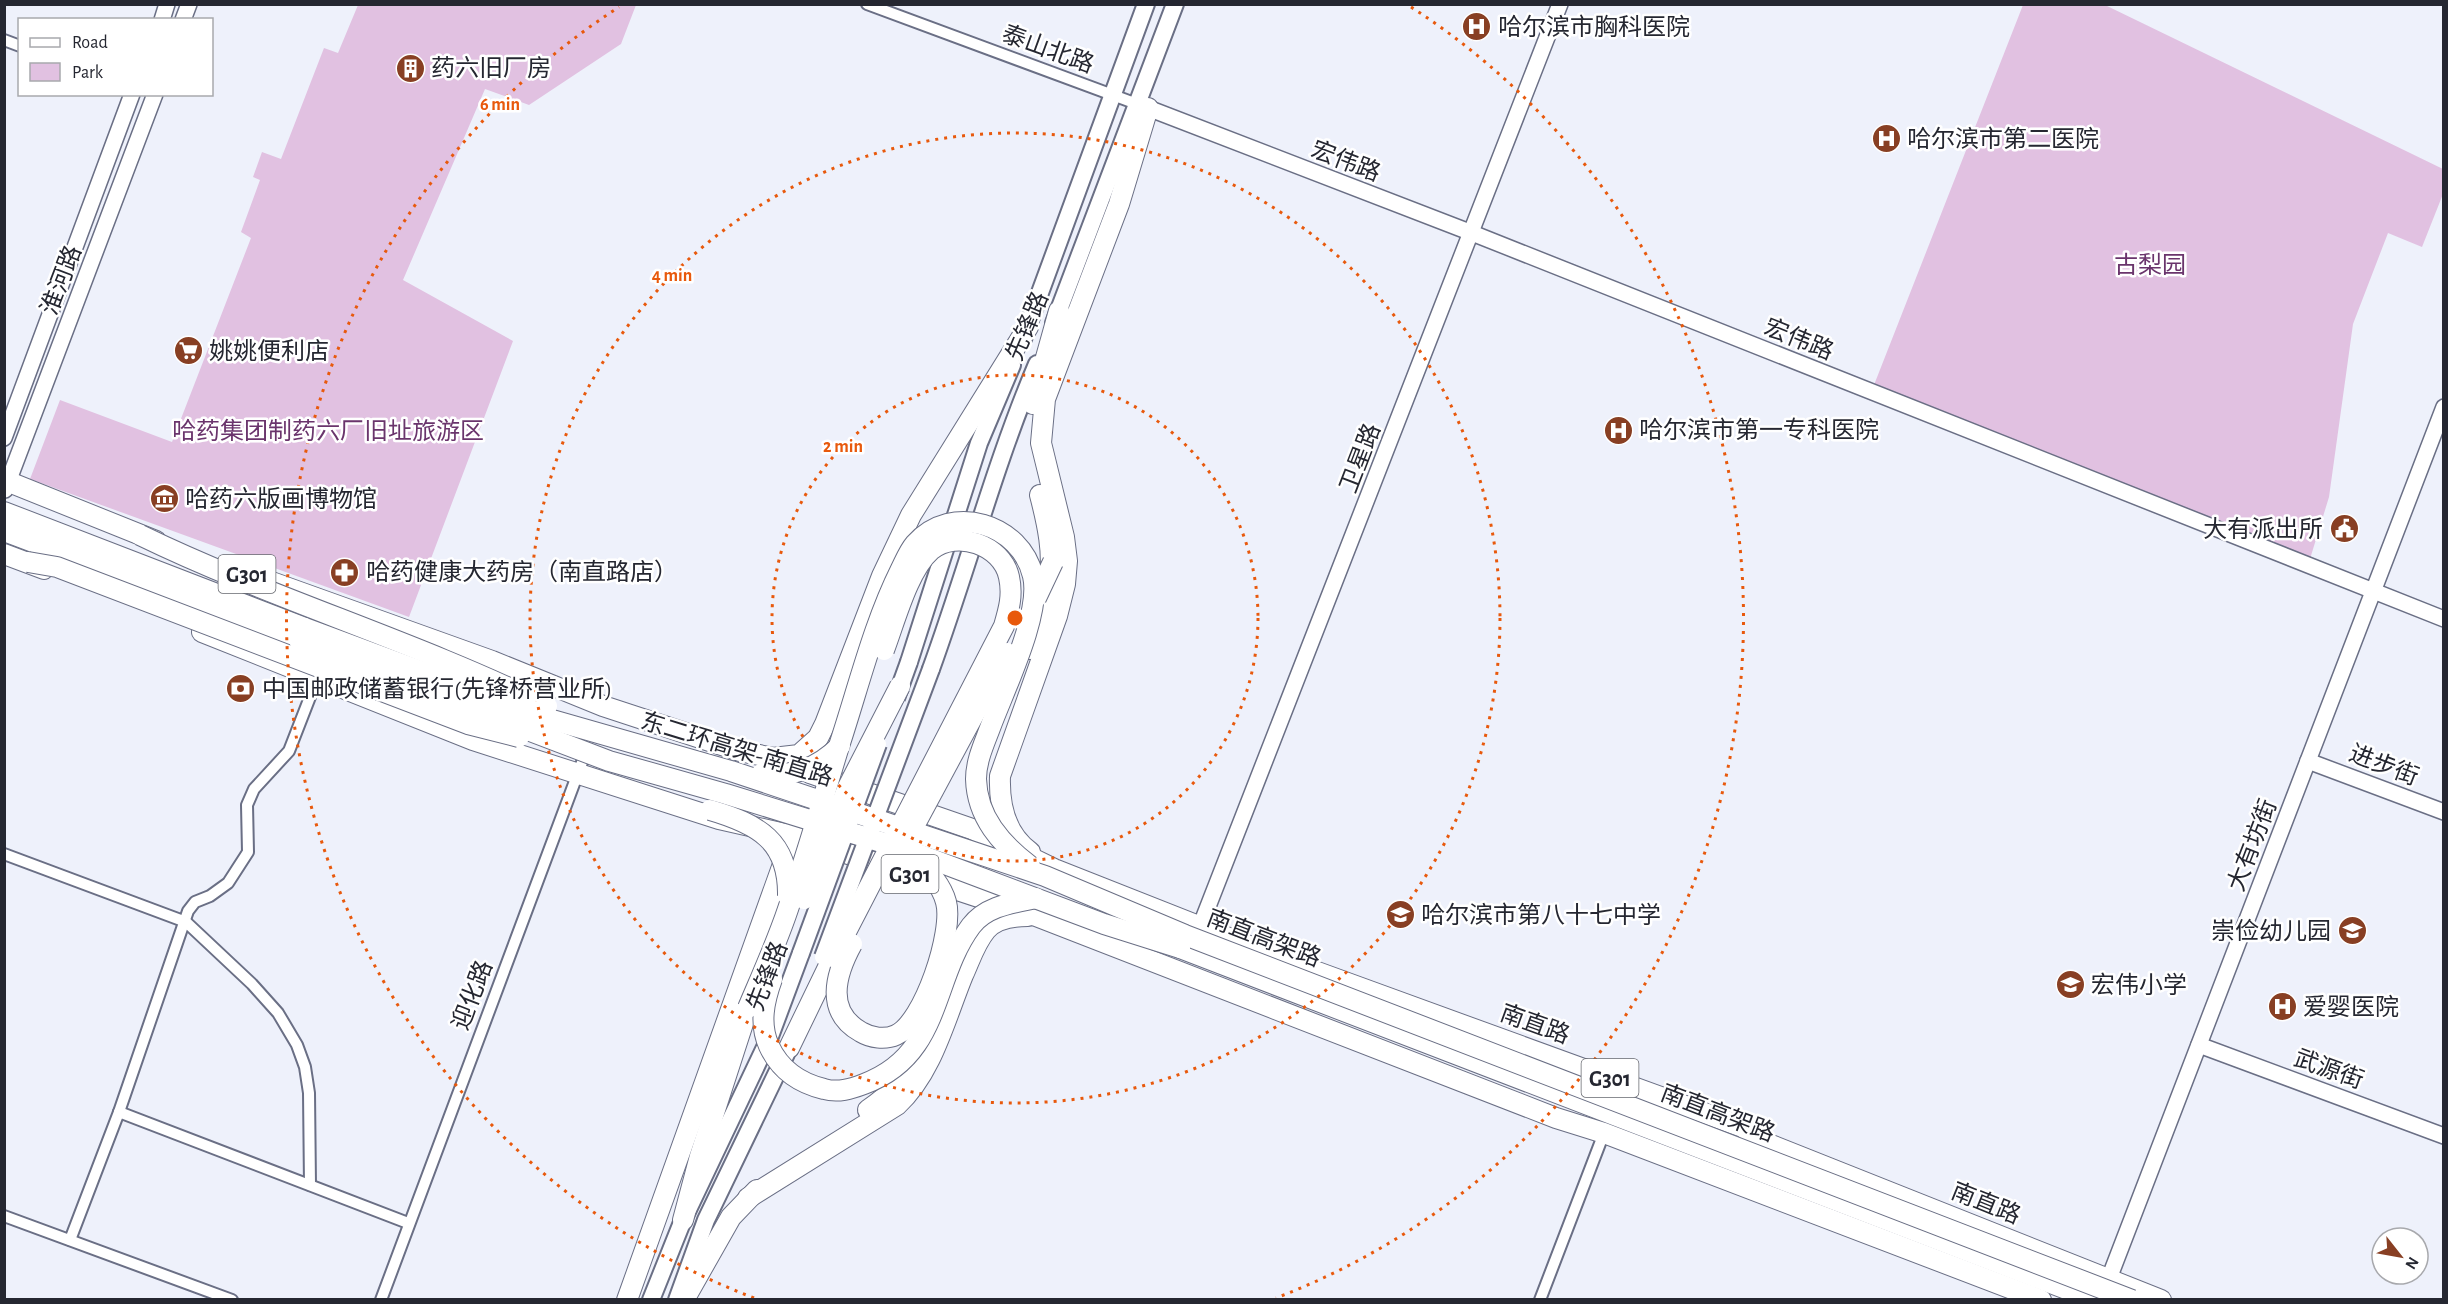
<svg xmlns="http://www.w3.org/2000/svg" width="2448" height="1304" viewBox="0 0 2448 1304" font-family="'Alegreya Sans','Noto Sans SC',sans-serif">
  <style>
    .green { fill: #e1c1e1 }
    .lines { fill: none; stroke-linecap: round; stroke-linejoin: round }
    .street-casing { stroke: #6a6f85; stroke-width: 14 }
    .secondary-casing { stroke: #6a6f85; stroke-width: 18 }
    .primary-casing { stroke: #6a6f85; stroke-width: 20 }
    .highway-casing { stroke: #6a6f85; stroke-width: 22 }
    .street { stroke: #fff; stroke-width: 10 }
    .secondary { stroke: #fff; stroke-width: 15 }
    .primary { stroke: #fff; stroke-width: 16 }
    .highway { stroke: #fff; stroke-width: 20 }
    .primary-bridge-casing { stroke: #6a6f85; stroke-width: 20; stroke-linecap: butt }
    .highway-bridge-casing { stroke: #6a6f85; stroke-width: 22; stroke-linecap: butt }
    .primary-bridge { stroke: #fff; stroke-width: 16 }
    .highway-bridge { stroke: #fff; stroke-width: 20 }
    .ring { fill: none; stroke: #e8590c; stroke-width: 3; stroke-dasharray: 3 6 }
    .labels { text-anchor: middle; stroke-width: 5; stroke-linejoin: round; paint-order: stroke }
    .shield { fill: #fff; stroke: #66686f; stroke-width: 1.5 }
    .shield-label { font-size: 22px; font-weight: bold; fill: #252731 }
    .poi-label { font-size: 24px; fill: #252731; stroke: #fff; text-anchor: start }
    .street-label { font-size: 24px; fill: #252731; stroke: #fff }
    .park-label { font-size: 24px; fill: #6a346c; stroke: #fff }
    .centre { fill: #e8590c; stroke: #fff; stroke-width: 3 }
    .ring-label { font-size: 18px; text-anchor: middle; font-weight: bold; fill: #e8590c; stroke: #fff; stroke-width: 5; stroke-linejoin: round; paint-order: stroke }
  </style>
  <rect width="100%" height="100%" fill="#eef1fb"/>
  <g class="green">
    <polygon points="358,5 636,5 621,44 529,105 485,89 403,280 513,341 409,617 30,479 60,400 172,442 251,238 241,232 260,180 253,177 262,152 281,159 324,48 338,53"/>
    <polygon points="2023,5 2105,5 2443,169 2443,194 2422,247 2388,233 2353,324 2329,497 2310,559 1874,385"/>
  </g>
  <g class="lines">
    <defs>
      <g id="street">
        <polyline points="867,4 1137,104"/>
        <polyline points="4,40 20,46"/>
        <polyline points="4,854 186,922 252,984 278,1013 297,1045 305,1067 309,1093 310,1185"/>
        <polyline points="119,1112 408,1223"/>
        <polyline points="4,1216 232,1300"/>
        <polyline points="70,1240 119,1112 188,911 195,902 210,896 228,883 248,852 247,805 254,789 289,751 317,679"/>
        <polyline points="381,1300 587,749"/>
        <polyline points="1540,1300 1604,1133"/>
      </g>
      <g id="secondary">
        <polyline points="162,20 167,4"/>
        <polyline points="183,20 189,4"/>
        <polyline points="1140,105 1472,233 2444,619"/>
        <polyline points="4,438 132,94"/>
        <polyline points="5,490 155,94"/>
        <polyline points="2308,761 2444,812"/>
        <polyline points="1200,927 1560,4"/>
        <polyline points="2199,1045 2444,1136"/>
        <polyline points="2105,1289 2444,407"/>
      </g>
      <g id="primary">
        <polyline points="1054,323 1175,4"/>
        <polyline points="1023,339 1146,4"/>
        <polyline points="909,662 979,443 1012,365"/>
        <path d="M931,669c37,-102 64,-206 106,-305"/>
        <polyline points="651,1300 683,1220 769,1039 801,953"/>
        <polyline points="677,1300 706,1220 786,1054"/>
      </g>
      <g id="highway">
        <polyline points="1033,404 1059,311"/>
        <polyline points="4,480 156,541"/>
        <polyline points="4,512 305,628"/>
        <polyline points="4,531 300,643"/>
        <polyline points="4,554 44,569"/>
        <polyline points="266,580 492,661 603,706 740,751 773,758 799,755 818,738 825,724 882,576 911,515 1028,327"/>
        <polyline points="202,632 473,740 719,819 794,836 1036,916 1556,1118 1604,1133 2041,1300"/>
        <path d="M1030,649c23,-66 28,-85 10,-154"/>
        <polyline points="799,755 810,773 972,829 1054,869 1287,961 1743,1127 1761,1141 2161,1300"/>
        <path d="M1030,852c-25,-18 -31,-48 -30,-76l57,-160 8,-32 2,-23 -3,-24 -23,-94 4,-44 74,-195 29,-96"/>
        <polyline points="1180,948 2095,1300"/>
        <polyline points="789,1048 833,957"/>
        <path d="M868,1110c21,-15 40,-31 49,-55"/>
        <path d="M748,1198l149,-93c35,-32 48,-86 66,-130 7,-15 12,-32 23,-45 10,-12 27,-14 42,-14"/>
        <polyline points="683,1220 700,1156 748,1008"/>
        <polyline points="627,1300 797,825"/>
        <polyline points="684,1300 731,1217 757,1190"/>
      </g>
    </defs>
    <use href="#street" class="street-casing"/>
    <use href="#secondary" class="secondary-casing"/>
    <use href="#primary" class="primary-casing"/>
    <use href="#highway" class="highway-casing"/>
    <use href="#street" class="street"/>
    <use href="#secondary" class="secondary"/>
    <use href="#primary" class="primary"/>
    <use href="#highway" class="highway"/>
    <defs>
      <g id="primary-bridge">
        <polyline points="896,698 909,662"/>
        <polyline points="801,953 878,744"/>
        <polyline points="823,957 931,669"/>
      </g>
      <g id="highway-bridge">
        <path d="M140,535c132,64 275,106 407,171"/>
        <polyline points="28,562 57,567 468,724 519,737"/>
        <polyline points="1036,598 1053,562"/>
        <polyline points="305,628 549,719 731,771 1045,876 1185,935 2132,1300"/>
        <polyline points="300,643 609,761 726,794 910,851 1104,924 1180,948"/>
        <path d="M761,774c31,3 56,-5 79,-28"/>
        <path d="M710,810c48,14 79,31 78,86"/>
        <polyline points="906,841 1007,653"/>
        <polyline points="804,899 848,787 900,686"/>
        <path d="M852,944c-17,31 -27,68 9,88 10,6 24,8 35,3 28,-12 58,-104 50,-133 -5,-19 -21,-34 -34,-48"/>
        <path d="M833,957l171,-331c5,-17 9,-31 5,-49 -7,-32 -52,-48 -78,-27 -23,20 -36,71 -47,100"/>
        <path d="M772,979c-8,22 -13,45 -3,67 11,24 30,37 55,43 14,4 27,0 40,-5 78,-29 67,-104 107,-158 15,-20 41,-23 65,-28"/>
        <path d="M748,1008c14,-33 29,-66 40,-99 19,-55 35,-111 52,-166 19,-58 34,-120 61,-174 4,-8 8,-18 14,-25 37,-42 106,-20 118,32 9,37 -29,114 -43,152 -6,16 -14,33 -14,51 1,38 25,65 54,87"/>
      </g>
    </defs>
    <use href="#primary-bridge" class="primary-bridge-casing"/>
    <use href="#highway-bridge" class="highway-bridge-casing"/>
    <use href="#primary-bridge" class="primary-bridge"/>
    <use href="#highway-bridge" class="highway-bridge"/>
  </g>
  <g class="ring">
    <circle cx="1015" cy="618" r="243"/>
    <circle cx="1015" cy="618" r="485"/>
    <path d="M754 1298A728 728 0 0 1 619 7M1411 7A728 728 0 0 1 1276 1298"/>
  </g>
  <defs>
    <symbol id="hospital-disc" viewBox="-11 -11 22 22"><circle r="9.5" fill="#883f23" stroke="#fff"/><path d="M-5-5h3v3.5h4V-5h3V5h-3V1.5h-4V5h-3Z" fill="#fff"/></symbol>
    <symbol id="building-disc" viewBox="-11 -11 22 22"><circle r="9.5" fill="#883f23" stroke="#fff"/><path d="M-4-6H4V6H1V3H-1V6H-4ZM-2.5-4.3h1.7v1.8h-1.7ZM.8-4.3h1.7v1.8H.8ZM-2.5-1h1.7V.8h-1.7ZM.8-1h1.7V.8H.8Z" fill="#fff"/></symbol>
    <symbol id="supermarket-disc" viewBox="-11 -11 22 22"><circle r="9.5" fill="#883f23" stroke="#fff"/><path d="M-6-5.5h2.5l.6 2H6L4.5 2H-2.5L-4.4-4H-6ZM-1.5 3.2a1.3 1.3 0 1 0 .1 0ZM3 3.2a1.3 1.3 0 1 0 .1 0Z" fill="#fff"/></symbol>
    <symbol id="museum-disc" viewBox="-11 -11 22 22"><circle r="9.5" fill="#883f23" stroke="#fff"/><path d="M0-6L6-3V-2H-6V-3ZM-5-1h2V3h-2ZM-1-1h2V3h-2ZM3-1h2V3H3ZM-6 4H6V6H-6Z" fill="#fff"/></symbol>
    <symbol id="civic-disc" viewBox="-11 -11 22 22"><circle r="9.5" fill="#883f23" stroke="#fff"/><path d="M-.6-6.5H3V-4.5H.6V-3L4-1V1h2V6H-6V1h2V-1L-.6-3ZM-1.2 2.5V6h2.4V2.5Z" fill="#fff"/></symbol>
    <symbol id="pharmacy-disc" viewBox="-11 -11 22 22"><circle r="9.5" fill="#883f23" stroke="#fff"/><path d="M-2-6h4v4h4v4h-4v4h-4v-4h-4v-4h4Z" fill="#fff"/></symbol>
    <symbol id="bank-disc" viewBox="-11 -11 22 22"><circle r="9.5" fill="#883f23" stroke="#fff"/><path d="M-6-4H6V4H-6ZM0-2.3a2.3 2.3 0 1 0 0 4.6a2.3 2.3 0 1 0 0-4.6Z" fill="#fff"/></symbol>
    <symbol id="school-disc" viewBox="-11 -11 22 22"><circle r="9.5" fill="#883f23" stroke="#fff"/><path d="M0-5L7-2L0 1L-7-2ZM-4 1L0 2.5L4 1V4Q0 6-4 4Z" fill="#fff"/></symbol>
  </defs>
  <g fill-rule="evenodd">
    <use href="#hospital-disc" x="1460" y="10" width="33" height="33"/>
    <use href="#building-disc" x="394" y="52" width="33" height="33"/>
    <use href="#hospital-disc" x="1870" y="122" width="33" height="33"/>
    <use href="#supermarket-disc" x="172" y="334" width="33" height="33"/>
    <use href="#hospital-disc" x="1602" y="414" width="33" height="33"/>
    <use href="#museum-disc" x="148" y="482" width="33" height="33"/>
    <use href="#civic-disc" x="2328" y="512" width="33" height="33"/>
    <use href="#pharmacy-disc" x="328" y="556" width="33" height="33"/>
    <use href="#bank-disc" x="224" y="672" width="33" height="33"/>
    <use href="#school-disc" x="1384" y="898" width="33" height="33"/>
    <use href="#school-disc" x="2336" y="914" width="33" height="33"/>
    <use href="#school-disc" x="2054" y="968" width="33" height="33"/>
    <use href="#hospital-disc" x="2266" y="990" width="33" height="33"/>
  </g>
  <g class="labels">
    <g class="shield">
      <rect x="218.5" y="555" width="57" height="38" rx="4.5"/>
      <rect x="881.5" y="855" width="57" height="38" rx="4.5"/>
      <rect x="1581.5" y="1059" width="57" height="38" rx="4.5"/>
    </g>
    <g class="shield-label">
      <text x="247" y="582">G301</text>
      <text x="910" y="882">G301</text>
      <text x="1610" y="1086">G301</text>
    </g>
    <g class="poi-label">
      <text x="1498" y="35">哈尔滨市胸科医院</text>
      <text x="431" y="76">药六旧厂房</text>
      <text x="1907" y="147">哈尔滨市第二医院</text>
      <text x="209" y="359">姚姚便利店</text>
      <text x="1639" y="438">哈尔滨市第一专科医院</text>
      <text x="185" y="507">哈药六版画博物馆</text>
      <text x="2323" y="537" text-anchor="end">大有派出所</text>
      <text x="366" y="580">哈药健康大药房（南直路店）</text>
      <text x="262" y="697">中国邮政储蓄银行(先锋桥营业所)</text>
      <text x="1421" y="923">哈尔滨市第八十七中学</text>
      <text x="2331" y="939" text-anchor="end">崇俭幼儿园</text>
      <text x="2091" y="993">宏伟小学</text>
      <text x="2303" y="1015">爱婴医院</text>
    </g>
    <g class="street-label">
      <text transform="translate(1048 49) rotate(20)" y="8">泰山北路</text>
      <text transform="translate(1346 161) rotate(21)" y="8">宏伟路</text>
      <text transform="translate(61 280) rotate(-69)" y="8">淮河路</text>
      <text transform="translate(1027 326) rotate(-67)" y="8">先锋路</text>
      <text transform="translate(1799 339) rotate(22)" y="8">宏伟路</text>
      <text transform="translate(1360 458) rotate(-69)" y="8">卫星路</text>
      <text transform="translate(737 749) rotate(17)" y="8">东二环高架-南直路</text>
      <text transform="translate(2384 765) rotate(21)" y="8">进步街</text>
      <text transform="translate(2252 845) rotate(-69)" y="8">大有坊街</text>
      <text transform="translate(1264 938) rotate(21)" y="8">南直高架路</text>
      <text transform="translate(767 976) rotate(-69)" y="8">先锋路</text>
      <text transform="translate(472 995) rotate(-69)" y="8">迎化路</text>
      <text transform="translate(1535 1024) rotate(20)" y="8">南直路</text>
      <text transform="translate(2329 1069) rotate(20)" y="8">武源街</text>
      <text transform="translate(1718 1113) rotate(21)" y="8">南直高架路</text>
      <text transform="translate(1986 1203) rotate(22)" y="8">南直路</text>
    </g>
    <g class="park-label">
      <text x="2150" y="273">古梨园</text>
      <text x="328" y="439">哈药集团制药六厂旧址旅游区</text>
    </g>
  </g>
  <circle cx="1015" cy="618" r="9" class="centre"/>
  <g class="ring-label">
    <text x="500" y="110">6 min</text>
    <text x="672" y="281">4 min</text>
    <text x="843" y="452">2 min</text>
  </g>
  <rect width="2448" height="1304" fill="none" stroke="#252731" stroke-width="12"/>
  <rect x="18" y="18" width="195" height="78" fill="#ffffff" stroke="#a8a9ad" stroke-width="1.5"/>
  <rect x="30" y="38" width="30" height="9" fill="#ffffff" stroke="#a8a9ad" stroke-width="1.5"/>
  <text x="72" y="48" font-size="18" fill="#252731">Road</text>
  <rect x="30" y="63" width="30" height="18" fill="#e1c1e1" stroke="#a8a9ad" stroke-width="1.5"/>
  <text x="72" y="78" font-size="18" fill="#252731">Park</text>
  <g transform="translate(2400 1256) rotate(121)"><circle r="28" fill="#ffffff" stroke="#a8a9ad" stroke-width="1.5"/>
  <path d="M0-4.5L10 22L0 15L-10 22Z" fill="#883f23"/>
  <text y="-9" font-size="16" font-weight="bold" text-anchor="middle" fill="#252731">N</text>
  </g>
</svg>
